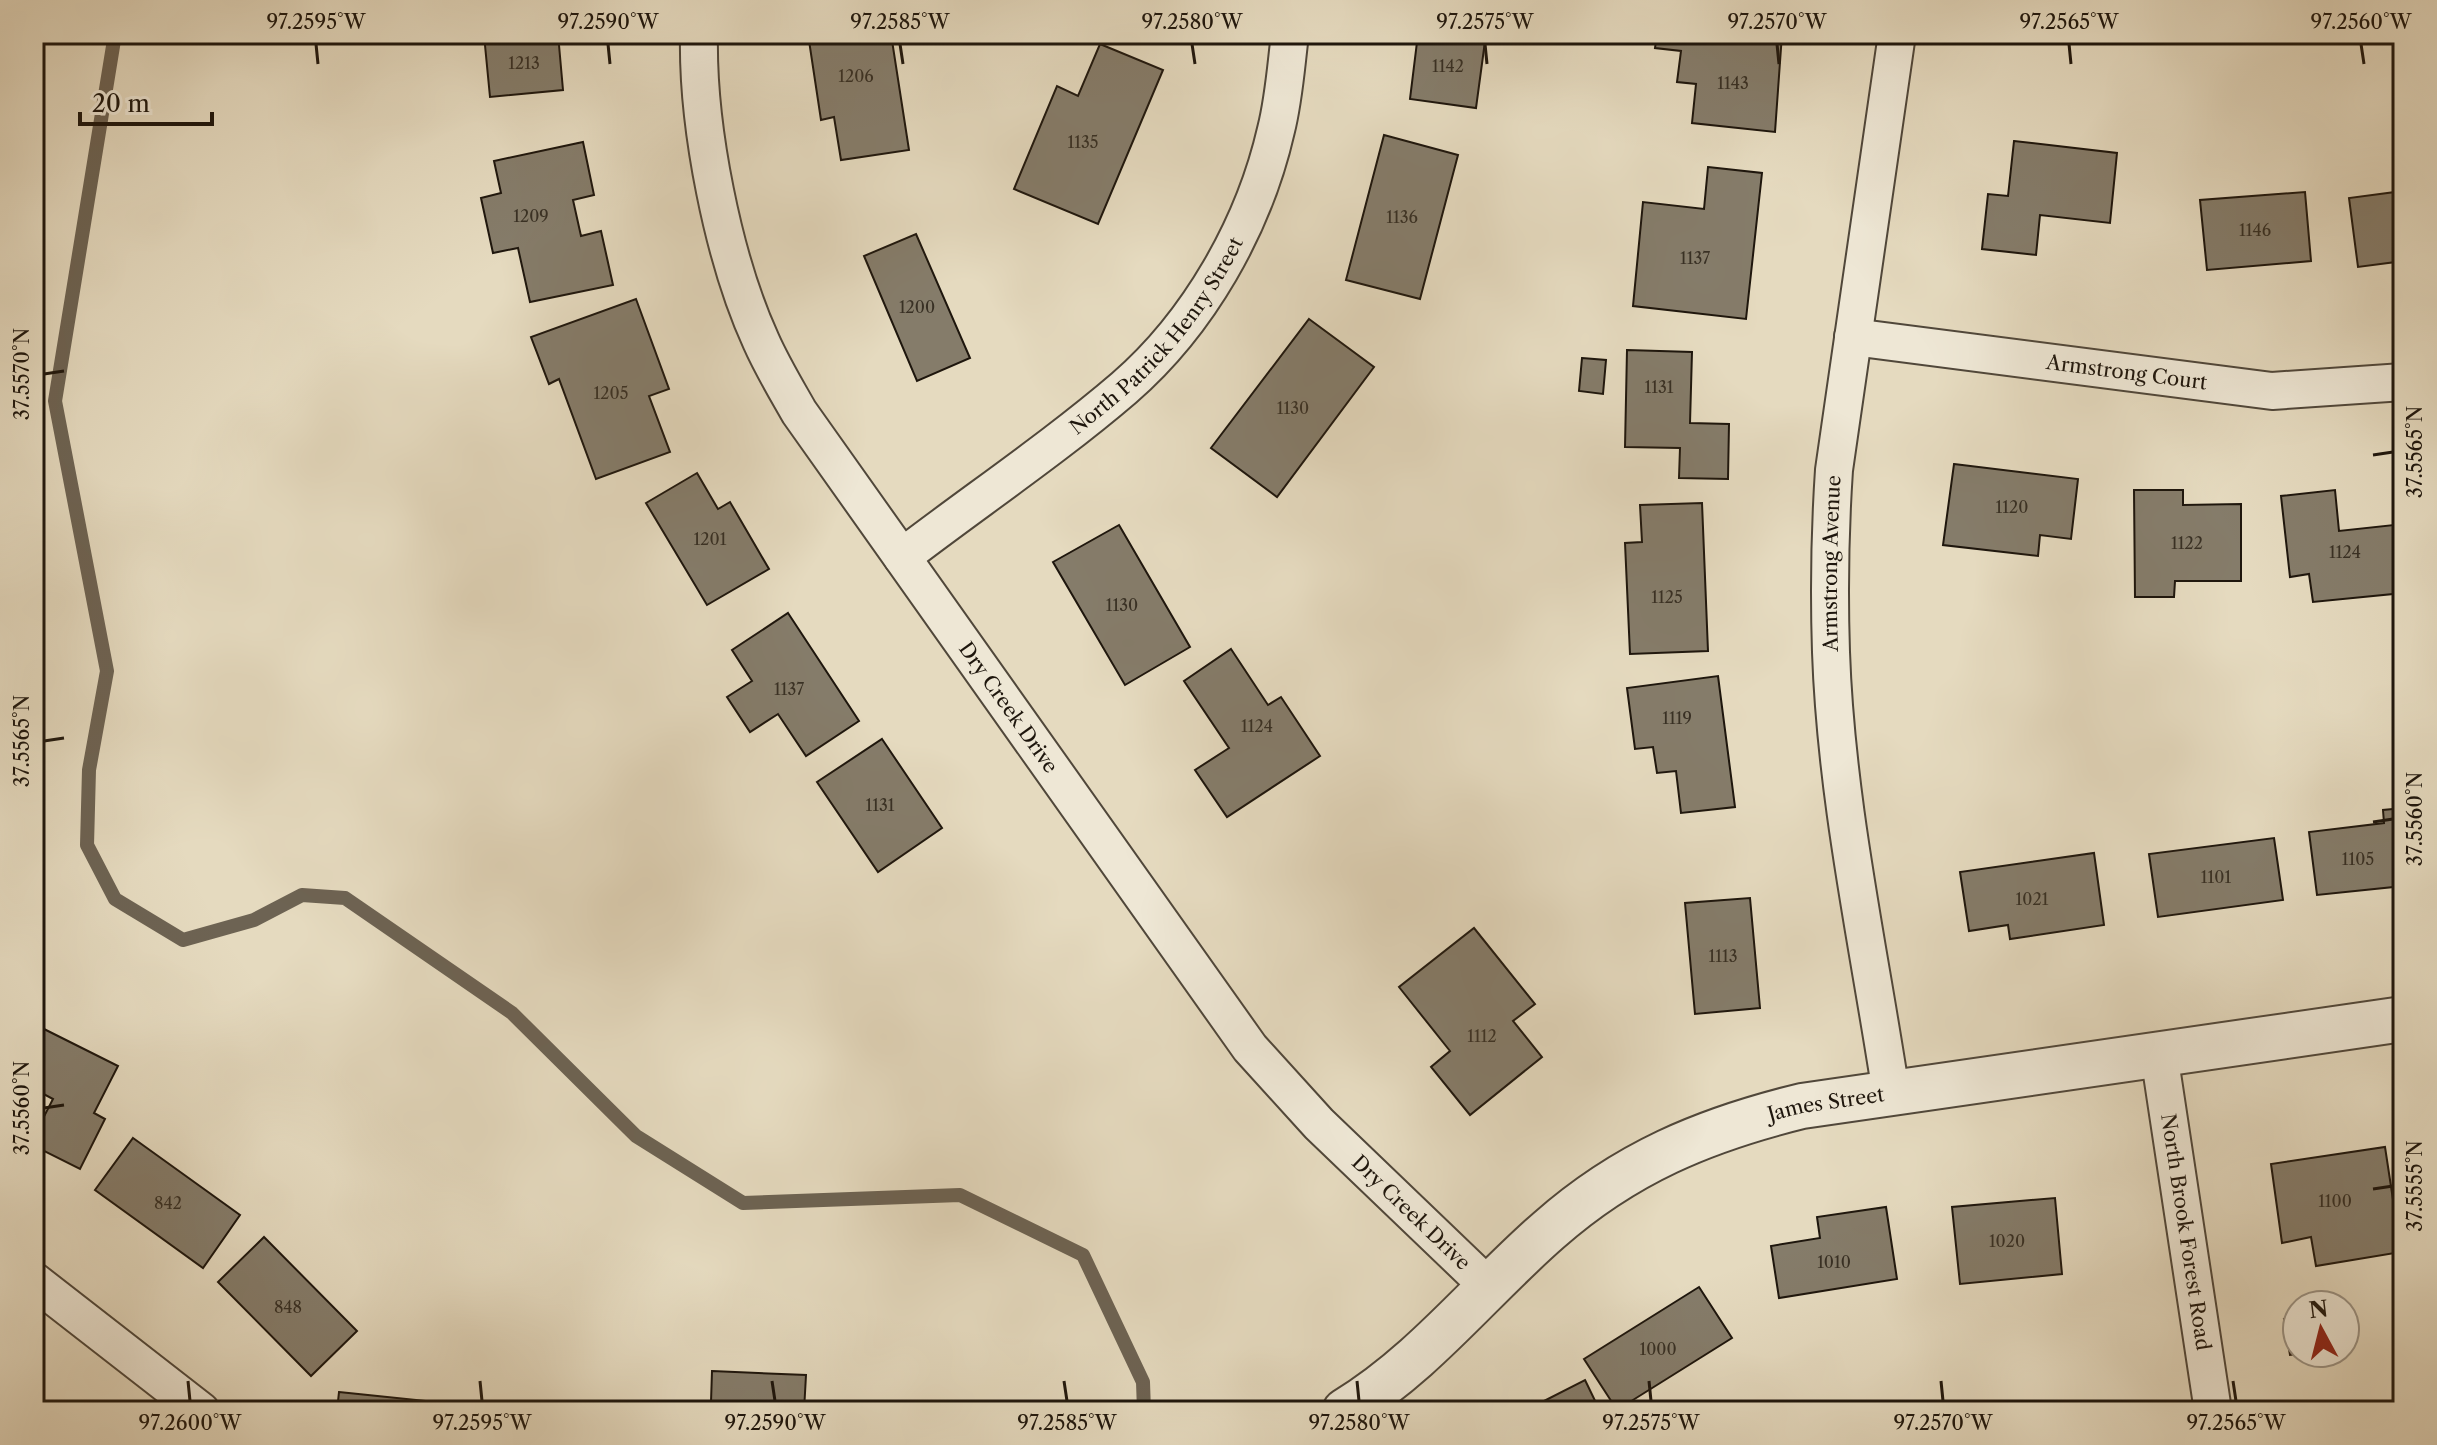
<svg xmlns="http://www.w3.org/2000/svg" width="2437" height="1445" viewBox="0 0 2437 1445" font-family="'Libre Caslon Text',serif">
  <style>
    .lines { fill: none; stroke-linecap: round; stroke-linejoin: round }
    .stream { stroke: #6d6353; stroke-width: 14 }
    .building { fill: #857c6a; stroke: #1e160d; stroke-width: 2 }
    .minor-casing { stroke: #50473a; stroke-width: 40 }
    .tertiary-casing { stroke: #50473a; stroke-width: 48 }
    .minor { stroke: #eee7d5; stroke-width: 36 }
    .tertiary { stroke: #eee7d5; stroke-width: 44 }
    .ticks { fill: none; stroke: #1e160d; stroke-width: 3 }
    .labels { text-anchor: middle; stroke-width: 6; stroke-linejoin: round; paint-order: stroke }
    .number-label { font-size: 16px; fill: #383024 }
    .street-label { font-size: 20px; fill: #1e160d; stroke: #eee7d5 }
    .neatline { fill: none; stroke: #1e160d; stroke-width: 3 }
    .ticks-label { font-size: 20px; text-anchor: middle; fill: #1e160d }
  </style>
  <rect width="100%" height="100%" fill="#e5dabf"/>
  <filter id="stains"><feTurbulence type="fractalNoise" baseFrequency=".0025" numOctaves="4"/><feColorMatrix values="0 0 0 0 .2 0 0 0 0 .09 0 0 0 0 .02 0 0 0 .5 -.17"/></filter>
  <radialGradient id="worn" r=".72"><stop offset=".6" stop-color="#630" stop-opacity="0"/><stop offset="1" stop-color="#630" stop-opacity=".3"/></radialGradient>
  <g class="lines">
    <polyline class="stream" points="115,34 55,401 107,671 89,770 87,845 115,899 183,940 254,920 302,895 345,898 512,1013 636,1136 743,1203 960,1195 1083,1255 1143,1382 1144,1411"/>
  </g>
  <g class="building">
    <polygon points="463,34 558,34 563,90 490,97 484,35"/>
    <polygon points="808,34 891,34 909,150 841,160 834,117 821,120"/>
    <polygon points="1418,34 1486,34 1476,108 1410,99"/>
    <polygon points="1657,34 1782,34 1775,132 1692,123 1696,84 1677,82 1681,51 1655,48"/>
    <polygon points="1100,44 1163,70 1098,224 1014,189 1057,86 1078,96"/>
    <polygon points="1384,135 1458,155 1420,299 1346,280"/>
    <polygon points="2014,141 2117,153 2110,223 2040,215 2036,255 1982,249 1988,194 2008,196"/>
    <polygon points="583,142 594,195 573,200 581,236 601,231 613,285 530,302 518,248 493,253 481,198 501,193 494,161"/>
    <polygon points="1708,167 1762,173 1746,319 1633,306 1643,202 1704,209"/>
    <polygon points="2403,191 2403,261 2358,267 2349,198"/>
    <polygon points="2305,192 2311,261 2207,270 2200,200"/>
    <polygon points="916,234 970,358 917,381 864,256"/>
    <polygon points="636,299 669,389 649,396 670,452 596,479 559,379 549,384 531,337"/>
    <polygon points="1309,319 1374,367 1277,497 1211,448"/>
    <polygon points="1627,350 1692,352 1690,423 1729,424 1728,479 1679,478 1680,448 1625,447"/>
    <polygon points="1582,358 1606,360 1603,394 1579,391"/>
    <polygon points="1954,464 2078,479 2071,539 2040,535 2038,556 1943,545"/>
    <polygon points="697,473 718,509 730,502 769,569 707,605 646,503"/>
    <polygon points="2134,490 2183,490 2183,505 2241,504 2241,581 2175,581 2174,597 2135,597"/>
    <polygon points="2335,490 2339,531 2403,524 2403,593 2313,602 2309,574 2290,577 2281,496"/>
    <polygon points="1702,503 1708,651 1630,654 1625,543 1642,542 1640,505"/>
    <polygon points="1119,525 1190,647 1125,685 1053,562"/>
    <polygon points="788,613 859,721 806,756 778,714 750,732 727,697 752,681 732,650"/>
    <polygon points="1231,649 1268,705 1281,697 1320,756 1227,817 1195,770 1229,748 1184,681"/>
    <polygon points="1718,676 1735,807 1681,813 1676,771 1657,773 1653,747 1635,749 1627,688"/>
    <polygon points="882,739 942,828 878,872 817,782"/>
    <polygon points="2403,808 2403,886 2317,895 2309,832 2384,823 2383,810"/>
    <polygon points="2274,838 2283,900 2158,917 2149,854"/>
    <polygon points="2094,853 2104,925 2010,939 2008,925 1969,931 1960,872"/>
    <polygon points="1750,898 1760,1008 1695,1014 1685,903"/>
    <polygon points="1474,928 1535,1004 1513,1021 1542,1057 1470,1115 1431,1067 1450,1051 1399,987"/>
    <polygon points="34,1024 118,1066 94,1113 105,1119 80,1169 34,1146 34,1136 53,1099 34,1089"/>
    <polygon points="133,1138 240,1215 203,1268 95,1190"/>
    <polygon points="2385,1147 2401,1252 2316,1266 2311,1237 2282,1243 2271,1164"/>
    <polygon points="2055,1198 2062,1274 1960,1284 1952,1207"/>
    <polygon points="1886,1207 1897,1279 1779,1298 1771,1246 1820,1238 1817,1217"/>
    <polygon points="264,1237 357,1331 311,1376 218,1282"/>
    <polygon points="1699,1287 1732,1338 1617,1410 1584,1359"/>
    <polygon points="2297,1317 2297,1353 2306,1353 2290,1355 2284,1319"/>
    <polygon points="712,1371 806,1375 804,1411 660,1411 660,1401 711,1402"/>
    <polygon points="1585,1380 1600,1411 1541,1411 1538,1404"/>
    <polygon points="339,1392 521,1411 337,1411"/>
  </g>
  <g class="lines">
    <defs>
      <g id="minor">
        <path id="s1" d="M699,34c-2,92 24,224 62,307 11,25 25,48 38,71l451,636 69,76 171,164"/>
        <path id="s2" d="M1853,337l419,54 131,-9"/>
        <path id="s3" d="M902,557c73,-56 152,-109 222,-169 75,-65 130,-162 152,-258 8,-31 10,-64 14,-96"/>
        <path id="s4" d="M2159,1054l54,357"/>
        <path id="s5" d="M1891,1093c-22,-145 -55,-293 -60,-441 -2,-61 -1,-122 3,-182l63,-436"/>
        <polyline points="34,1281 201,1411"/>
      </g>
      <g id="tertiary">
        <path id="s6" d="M1345,1411c79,-48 135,-121 204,-181 76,-67 155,-100 253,-124l601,-87"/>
      </g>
    </defs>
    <use href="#minor" class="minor-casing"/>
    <use href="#tertiary" class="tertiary-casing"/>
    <use href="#minor" class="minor"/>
    <use href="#tertiary" class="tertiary"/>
  </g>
  <path class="ticks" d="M316,44l2,20M608,44l2,20M900,44l3,20M1192,44l3,20M1485,44l2,20M1777,44l2,20M2069,44l2,20M2361,44l3,20M44,374l20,-3M2373,455l20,-3M44,741l20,-3M2373,822l20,-3M44,1108l20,-3M2373,1189l20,-3M188,1381l2,20M480,1381l2,20M772,1381l3,20M1064,1381l3,20M1357,1381l2,20M1649,1381l2,20M1941,1381l2,20M2233,1381l3,20"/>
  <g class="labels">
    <g class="number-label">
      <text x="524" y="69">1213</text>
      <text x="1448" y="72">1142</text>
      <text x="856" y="82">1206</text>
      <text x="1733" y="89">1143</text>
      <text x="1083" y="148">1135</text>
      <text x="531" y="222">1209</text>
      <text x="1402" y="223">1136</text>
      <text x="2255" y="236">1146</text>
      <text x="1695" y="264">1137</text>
      <text x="917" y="313">1200</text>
      <text x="1659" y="393">1131</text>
      <text x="611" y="399">1205</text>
      <text x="1293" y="414">1130</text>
      <text x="2012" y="513">1120</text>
      <text x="710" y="545">1201</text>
      <text x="2187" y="549">1122</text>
      <text x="2345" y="558">1124</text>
      <text x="1667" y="603">1125</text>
      <text x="1122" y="611">1130</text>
      <text x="789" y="695">1137</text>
      <text x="1677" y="724">1119</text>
      <text x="1257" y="732">1124</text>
      <text x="880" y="811">1131</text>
      <text x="2358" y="865">1105</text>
      <text x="2216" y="883">1101</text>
      <text x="2032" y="905">1021</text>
      <text x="1723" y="962">1113</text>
      <text x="1482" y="1042">1112</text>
      <text x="2335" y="1207">1100</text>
      <text x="168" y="1209">842</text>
      <text x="2007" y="1247">1020</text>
      <text x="1834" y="1268">1010</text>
      <text x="288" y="1313">848</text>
      <text x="1658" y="1355">1000</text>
    </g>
    <g class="street-label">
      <text dy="7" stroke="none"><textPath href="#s3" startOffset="340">North Patrick Henry Street</textPath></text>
      <text dy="7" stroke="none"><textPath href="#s2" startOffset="276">Armstrong Court</textPath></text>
      <text dy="7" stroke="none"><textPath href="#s5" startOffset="534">Armstrong Avenue</textPath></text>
      <text dy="7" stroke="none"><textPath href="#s1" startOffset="758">Dry Creek Drive</textPath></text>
      <text dy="7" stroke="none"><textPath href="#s6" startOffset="582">James Street</textPath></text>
      <text dy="7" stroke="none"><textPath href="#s1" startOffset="1406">Dry Creek Drive</textPath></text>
      <text dy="7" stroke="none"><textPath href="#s4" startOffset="180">North Brook Forest Road</textPath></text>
    </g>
  </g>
  <rect width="2437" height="1445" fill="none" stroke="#e5dabf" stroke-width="88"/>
  <g transform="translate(2321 1329) rotate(353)"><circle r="38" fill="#eee7d5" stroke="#9b9385" stroke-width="2"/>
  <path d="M0-6L14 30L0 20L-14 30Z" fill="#8f2418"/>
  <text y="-12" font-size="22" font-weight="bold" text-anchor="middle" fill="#1e160d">N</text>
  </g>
  <path d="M80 112v12h132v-12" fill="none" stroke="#1e160d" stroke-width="4"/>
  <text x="92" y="112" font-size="24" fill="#1e160d" stroke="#eee7d5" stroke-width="6" paint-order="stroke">20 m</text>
  <rect x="44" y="44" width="2349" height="1357" class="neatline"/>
  <g class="ticks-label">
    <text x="316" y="29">97.2595°W</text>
    <text x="608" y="29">97.2590°W</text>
    <text x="900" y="29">97.2585°W</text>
    <text x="1192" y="29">97.2580°W</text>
    <text x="1485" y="29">97.2575°W</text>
    <text x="1777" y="29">97.2570°W</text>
    <text x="2069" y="29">97.2565°W</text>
    <text x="2361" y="29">97.2560°W</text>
    <text transform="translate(22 374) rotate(-90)" y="7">37.5570°N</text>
    <text transform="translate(2415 452) rotate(-90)" y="7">37.5565°N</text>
    <text transform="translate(22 741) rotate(-90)" y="7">37.5565°N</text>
    <text transform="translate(2415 819) rotate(-90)" y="7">37.5560°N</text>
    <text transform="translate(22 1108) rotate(-90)" y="7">37.5560°N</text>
    <text transform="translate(2415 1186) rotate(-90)" y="7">37.5555°N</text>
    <text x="190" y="1430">97.2600°W</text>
    <text x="482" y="1430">97.2595°W</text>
    <text x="775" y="1430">97.2590°W</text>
    <text x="1067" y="1430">97.2585°W</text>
    <text x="1359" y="1430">97.2580°W</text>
    <text x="1651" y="1430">97.2575°W</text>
    <text x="1943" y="1430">97.2570°W</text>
    <text x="2236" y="1430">97.2565°W</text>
  </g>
  <rect width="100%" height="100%" filter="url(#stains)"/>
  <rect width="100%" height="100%" fill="url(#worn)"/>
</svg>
